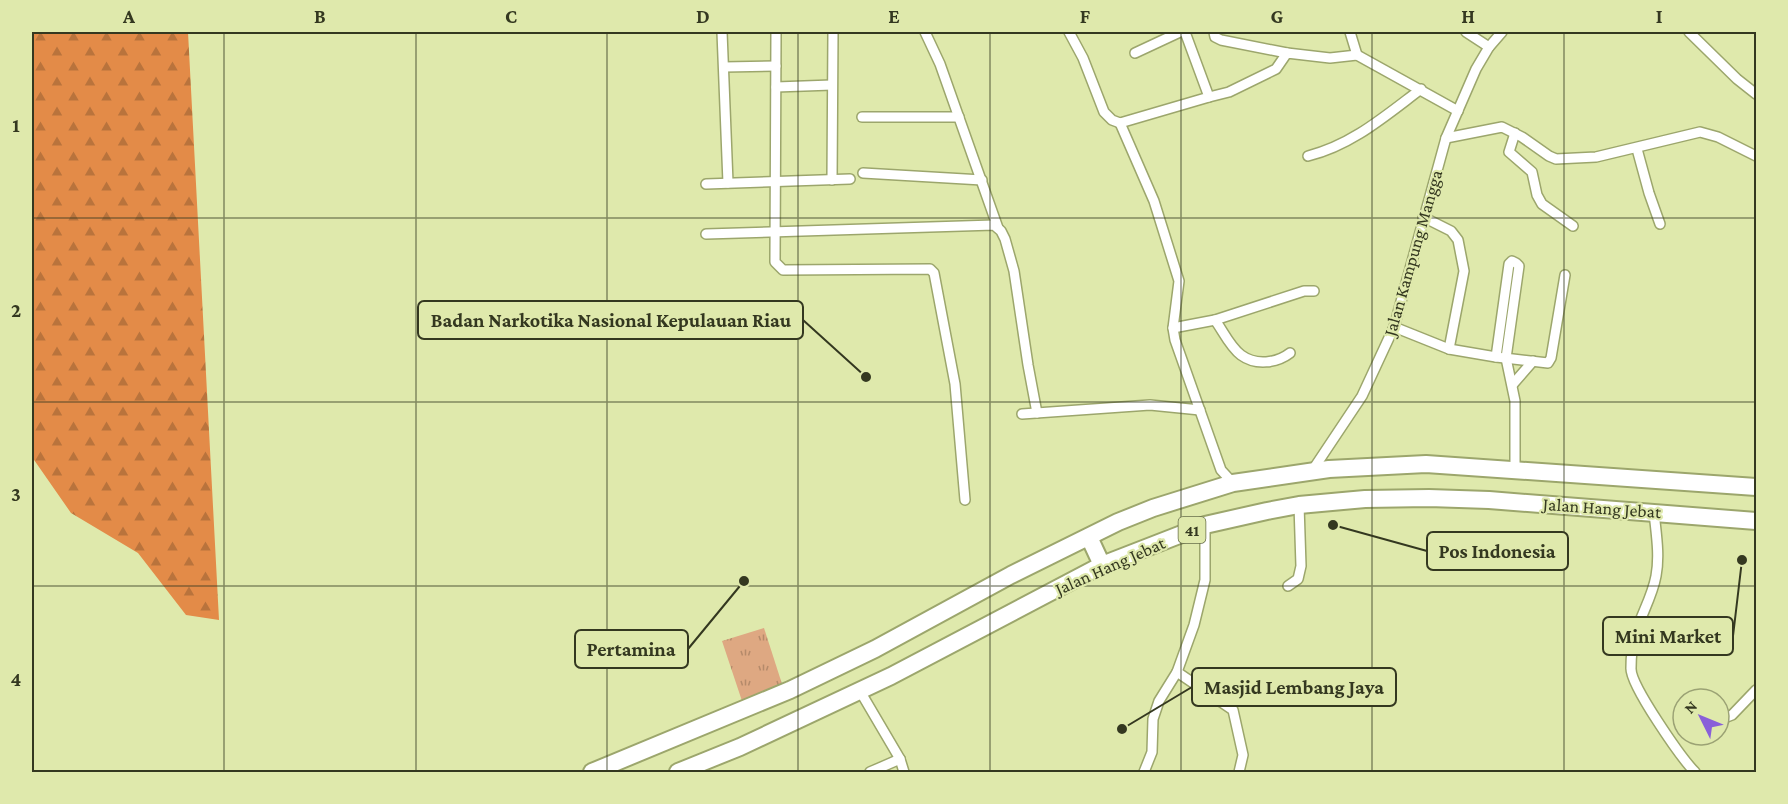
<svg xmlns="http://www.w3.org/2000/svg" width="1788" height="804" viewBox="0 0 1788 804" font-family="'Crimson Pro',serif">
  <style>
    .grass { fill: url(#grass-tufts) }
    .forest { fill: url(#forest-firs) }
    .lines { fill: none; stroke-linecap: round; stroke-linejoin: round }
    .street-casing { stroke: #9ca66c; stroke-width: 12 }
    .highway-casing { stroke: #9ca66c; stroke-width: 20 }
    .street { stroke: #fff; stroke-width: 9 }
    .highway { stroke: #fff; stroke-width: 16 }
    .grid { fill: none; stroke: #343820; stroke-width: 1.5; stroke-opacity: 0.55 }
    .labels { text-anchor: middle; stroke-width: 4.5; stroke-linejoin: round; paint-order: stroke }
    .shield { fill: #dfe9ac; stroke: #676d4a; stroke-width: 1.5 }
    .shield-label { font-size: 16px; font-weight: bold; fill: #343820 }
    .street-label { font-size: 18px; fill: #343820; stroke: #dfe9ac }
    .leader { fill: none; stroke: #343820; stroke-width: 2 }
    .callout-dot { fill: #343820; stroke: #dfe9ac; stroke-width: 2 }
    .callout { fill: #dfe9ac; stroke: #343820; stroke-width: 2 }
    .callout-label { font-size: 20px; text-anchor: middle; font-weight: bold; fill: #343820 }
    .neatline { fill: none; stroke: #343820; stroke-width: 2 }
    .grid-label { font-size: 20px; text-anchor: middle; font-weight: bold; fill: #343820 }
  </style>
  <defs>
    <pattern id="grass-tufts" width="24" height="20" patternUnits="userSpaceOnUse" patternTransform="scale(1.5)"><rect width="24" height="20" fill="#dea882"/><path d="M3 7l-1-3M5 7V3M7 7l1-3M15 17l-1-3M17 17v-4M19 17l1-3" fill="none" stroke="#b58a6a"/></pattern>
    <pattern id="forest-firs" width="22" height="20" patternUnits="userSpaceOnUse" patternTransform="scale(1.5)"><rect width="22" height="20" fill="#e38b48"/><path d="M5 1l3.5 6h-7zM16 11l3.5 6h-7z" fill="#b9733c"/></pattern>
  </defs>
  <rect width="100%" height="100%" fill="#dfe9ac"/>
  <polygon class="grass" points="764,628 783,687 742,701 722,641"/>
  <polygon class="forest" points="32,32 188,32 219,620 186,615 138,553 71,513 32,457"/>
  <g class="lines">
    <defs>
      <g id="street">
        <polyline points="722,32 728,183"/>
        <polyline points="776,32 775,262 783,270 930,269 934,273 955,384 965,500"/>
        <polyline points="925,32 940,64 998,228"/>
        <polyline points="1069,32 1083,58 1104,112 1112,120 1120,123 1209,97 1185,32"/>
        <polyline points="1214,32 1215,37 1221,40 1287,53"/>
        <polyline points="1350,32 1357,55"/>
        <polyline points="1466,32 1489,47"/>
        <polyline points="1689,32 1737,79 1756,94"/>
        <polyline points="1135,53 1180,32"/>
        <polyline points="724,67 776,66"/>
        <polyline points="776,87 832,85"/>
        <polyline points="1209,97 1229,92 1276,69 1287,53 1330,58 1357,55 1458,111"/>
        <polyline points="862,117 959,117"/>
        <polyline points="1120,123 1154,201 1179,281 1173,328 1175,340 1221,470 1233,483"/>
        <polyline points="1515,133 1509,152 1532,172 1537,195 1542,204 1573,226"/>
        <polyline points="1446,138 1502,127 1522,137 1549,156 1556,159 1596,157 1700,132 1718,137 1756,156"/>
        <polyline points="1637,149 1649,193 1660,224"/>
        <path d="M1308,156c44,-11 77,-40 113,-67"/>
        <polyline points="863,173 982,180"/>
        <polyline points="832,180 833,32"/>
        <polyline points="706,184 850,179"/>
        <polyline points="1423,217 1451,231 1458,240 1464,271 1449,349"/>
        <polyline points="706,234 994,225 1001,231 1005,239 1014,271 1028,365 1037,413"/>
        <path d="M1215,320c8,11 15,27 26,35 15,11 36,8 49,-2"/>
        <polyline points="1394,327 1449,349 1496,357 1548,363 1551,358 1565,275"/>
        <polyline points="1173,328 1215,320 1304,291 1314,291"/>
        <polyline points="1496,357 1509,264 1512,261 1516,263 1519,266 1506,358 1515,401 1515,470"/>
        <polyline points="1513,384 1533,361"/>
        <polyline points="1022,414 1150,405 1200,410"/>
        <polyline points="1312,471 1362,396 1394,327 1446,138 1476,69 1489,47 1502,32"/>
        <path d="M1654,512c2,21 6,43 2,64 -4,22 -16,40 -21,60 -3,10 -4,22 -4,32 -1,17 51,91 64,104"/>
        <polyline points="1288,586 1298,579 1301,566 1299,505"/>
        <polyline points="1177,672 1233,710 1243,755 1239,772"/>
        <polyline points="860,691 900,759 904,772"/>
        <polyline points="1719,720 1732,715 1756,690"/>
        <polyline points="870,772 900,759"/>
        <polyline points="1144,772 1152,752 1153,719 1159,701 1177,672 1194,625 1205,580 1205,525"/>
      </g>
      <g id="highway">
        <polyline points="1089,537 1102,565"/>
        <polyline points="592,772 790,690 875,649 1011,575 1118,522 1153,508 1233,483 1329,469 1426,464 1756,487"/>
        <polyline points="678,772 740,747 891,676 1102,565 1205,525 1267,511 1299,505 1365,499 1429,498 1489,500 1756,521"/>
      </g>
    </defs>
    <use href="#street" class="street-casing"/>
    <use href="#highway" class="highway-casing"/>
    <use href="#street" class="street"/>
    <use href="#highway" class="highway"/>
  </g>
  <path class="grid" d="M224,32v740M416,32v740M607,32v740M798,32v740M990,32v740M1181,32v740M1372,32v740M1564,32v740M32,218h1724M32,402h1724M32,586h1724"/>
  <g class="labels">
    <rect class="shield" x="1178.5" y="517" width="27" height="26" rx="4.5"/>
    <g class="shield-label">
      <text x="1192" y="536">41</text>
    </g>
    <g class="street-label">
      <text transform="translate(1413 253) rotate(-74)" y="6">Jalan Kampung Mangga</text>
      <text transform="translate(1602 508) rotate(4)" y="6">Jalan Hang Jebat</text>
      <text transform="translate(1110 566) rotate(-24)" y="6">Jalan Hang Jebat</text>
    </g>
  </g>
  <path class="leader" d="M866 377L803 320M1333 525L1427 551M1742 560L1733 636M744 581L688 649M1122 729L1192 687"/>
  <g class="callout-dot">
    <circle cx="866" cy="377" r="6"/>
    <circle cx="1333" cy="525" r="6"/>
    <circle cx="1742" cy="560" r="6"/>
    <circle cx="744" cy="581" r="6"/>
    <circle cx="1122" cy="729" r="6"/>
  </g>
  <g class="callout">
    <rect x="418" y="301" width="385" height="38" rx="6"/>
    <rect x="1427" y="532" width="141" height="38" rx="6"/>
    <rect x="1603" y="617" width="130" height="38" rx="6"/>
    <rect x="575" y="630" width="113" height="38" rx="6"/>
    <rect x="1192" y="668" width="204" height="38" rx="6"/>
  </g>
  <g class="callout-label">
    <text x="611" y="327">Badan Narkotika Nasional Kepulauan Riau</text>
    <text x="1497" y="558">Pos Indonesia</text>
    <text x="1668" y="643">Mini Market</text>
    <text x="631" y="656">Pertamina</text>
    <text x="1294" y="694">Masjid Lembang Jaya</text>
  </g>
  <rect width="1788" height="804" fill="none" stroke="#dfe9ac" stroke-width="66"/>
  <g transform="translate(1701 717) rotate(313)"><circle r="28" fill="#dfe9ac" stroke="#9ba274" stroke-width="1.5"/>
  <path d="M0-4.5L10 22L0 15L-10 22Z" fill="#895fd9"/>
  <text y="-9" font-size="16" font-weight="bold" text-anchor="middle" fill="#343820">N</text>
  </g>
  <rect x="33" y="33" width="1722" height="738" class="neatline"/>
  <g class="grid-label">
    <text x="129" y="23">A</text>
    <text x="320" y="23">B</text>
    <text x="511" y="23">C</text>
    <text x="703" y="23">D</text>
    <text x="894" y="23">E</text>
    <text x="1085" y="23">F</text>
    <text x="1277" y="23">G</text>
    <text x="1468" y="23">H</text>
    <text x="1659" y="23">I</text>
    <text x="16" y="132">1</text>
    <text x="16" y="317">2</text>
    <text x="16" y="501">3</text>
    <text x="16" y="686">4</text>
  </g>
</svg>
